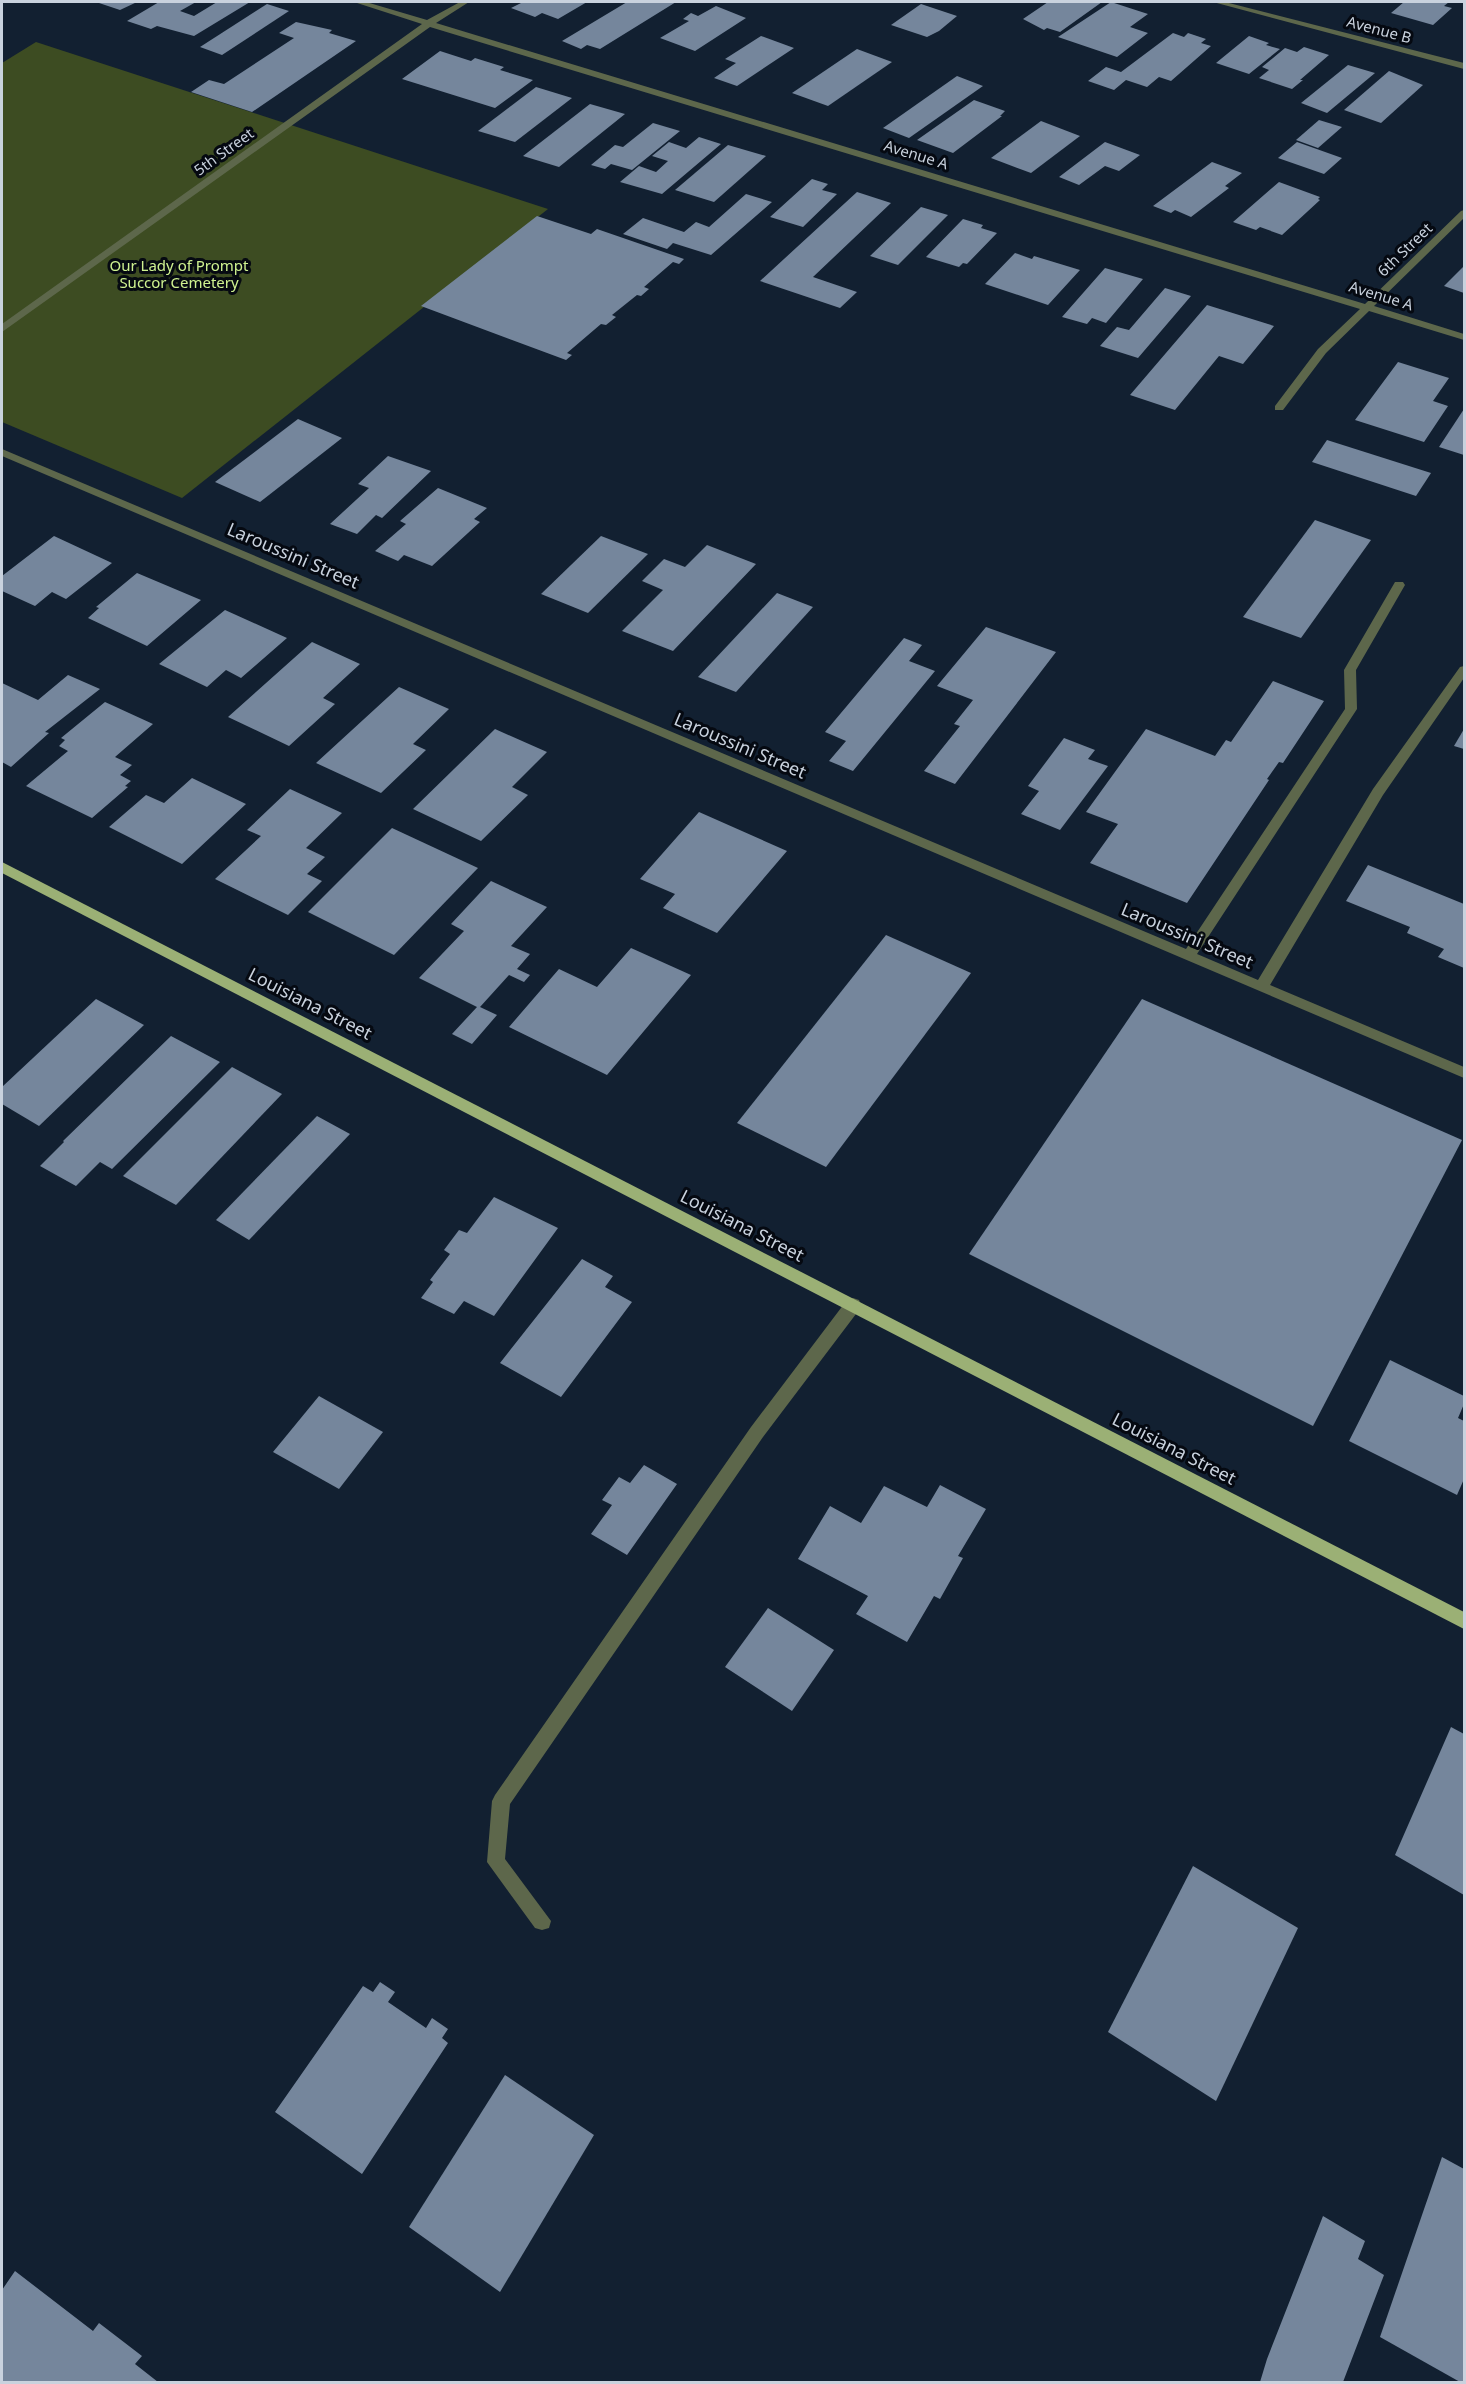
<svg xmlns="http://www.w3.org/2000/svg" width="1466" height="2384" viewBox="0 0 1466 2384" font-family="'Noto Sans',sans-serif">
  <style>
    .green { fill: #3d4c22 }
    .building { fill: #75869c }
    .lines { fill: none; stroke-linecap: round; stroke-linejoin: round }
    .minor { fill: #5d674b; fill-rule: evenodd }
    .major { fill: #9bb075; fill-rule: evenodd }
    .labels { text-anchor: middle; stroke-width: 6; stroke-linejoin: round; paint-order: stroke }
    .far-street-label { font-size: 15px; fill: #c9d2de; stroke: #050911 }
    .far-park-label { font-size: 15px; fill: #cff290; stroke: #050911 }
    .street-label { font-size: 18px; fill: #c9d2de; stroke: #050911 }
  </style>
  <rect width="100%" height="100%" fill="#122031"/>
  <polygon class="green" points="36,42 548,209 182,498 2,422 2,63"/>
  <g class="building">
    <polygon points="96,2 137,2 120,10"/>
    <polygon points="159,2 196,2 180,11 194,16 217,2 250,2 194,36 157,26 151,29 127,21"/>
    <polygon points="523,2 587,2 558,19 542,13 535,17 511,8"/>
    <polygon points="627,2 676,2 600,49 587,45 581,49 562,41"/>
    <polygon points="1048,2 1102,2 1060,32 1047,28 1044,30 1023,19"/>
    <polygon points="1111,2 1148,14 1130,27 1148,33 1117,57 1058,37"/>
    <polygon points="1404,2 1449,2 1444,6 1452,8 1433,25 1391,13"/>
    <polygon points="267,4 289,11 222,55 200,47"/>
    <polygon points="921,4 957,16 939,31 927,37 891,25"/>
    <polygon points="716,6 746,18 695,51 660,38 689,21 683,19 691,13 698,16"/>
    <polygon points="296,22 332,30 329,33 356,41 252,112 191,92 209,80 224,84 294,38 279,33"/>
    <polygon points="1173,33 1184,37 1188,33 1206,39 1201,43 1211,46 1171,81 1159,77 1147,87 1126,80 1114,90 1088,81 1106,67 1121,72"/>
    <polygon points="761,36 794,48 737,86 714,78 736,63 725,59"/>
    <polygon points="1249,36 1269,43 1266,45 1280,49 1249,74 1216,63"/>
    <polygon points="1304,47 1329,55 1300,80 1303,80 1292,89 1259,78 1269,70 1262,67 1285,48 1297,52"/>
    <polygon points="857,49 892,62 828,106 792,93"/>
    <polygon points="440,51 471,61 475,58 504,67 500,70 533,80 495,108 402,79"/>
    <polygon points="1348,65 1375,73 1327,113 1301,103"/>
    <polygon points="1389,71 1423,85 1381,123 1344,110"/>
    <polygon points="957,76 983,86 909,138 883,128"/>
    <polygon points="536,87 572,98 515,142 478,131"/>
    <polygon points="974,100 1005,111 1000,116 1002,116 953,153 917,140"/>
    <polygon points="590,104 625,114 559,167 523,156"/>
    <polygon points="1319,120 1342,127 1318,148 1296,140"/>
    <polygon points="1041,121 1080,136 1031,173 991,158"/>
    <polygon points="653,123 680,131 632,170 611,164 605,169 591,165 615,145 623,147"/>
    <polygon points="699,137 721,144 662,194 620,182 639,166 656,172 668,161 652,156 669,142 686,148"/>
    <polygon points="1105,142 1140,155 1119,171 1105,166 1079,185 1059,177"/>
    <polygon points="1297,142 1342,158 1324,174 1278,158"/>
    <polygon points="728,145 766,156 714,202 675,190"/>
    <polygon points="1212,162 1242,173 1225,186 1229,188 1191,217 1175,210 1171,213 1153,206"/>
    <polygon points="812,179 828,184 822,190 837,194 803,227 770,217"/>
    <polygon points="1279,182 1320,197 1318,199 1320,200 1282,235 1260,227 1256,230 1233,222"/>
    <polygon points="857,192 891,203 813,277 857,292 840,308 760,281"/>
    <polygon points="746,194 772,202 711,255 673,243 667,249 623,234 643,218 684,232 696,222 709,227"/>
    <polygon points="921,207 948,215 898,265 870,256"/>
    <polygon points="537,216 591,234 597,229 684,259 679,264 673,262 644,287 649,289 641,296 637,295 612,315 616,317 606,325 601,324 567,353 572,355 566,360 421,306"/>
    <polygon points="963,219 983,225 981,228 997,233 967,264 963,263 959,267 926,257"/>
    <polygon points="1015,253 1032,259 1034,256 1080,270 1048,305 985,284"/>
    <polygon points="1464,266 1464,293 1444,286"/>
    <polygon points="1105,268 1143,279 1106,323 1092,318 1087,324 1062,317"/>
    <polygon points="1165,288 1191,296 1138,358 1100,346 1117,327 1129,330"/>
    <polygon points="1207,305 1274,326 1243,364 1219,356 1175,410 1130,395"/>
    <polygon points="1398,362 1449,378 1433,401 1448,406 1424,442 1355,420"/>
    <polygon points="1464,409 1464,455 1439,447"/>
    <polygon points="298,419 342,438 260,502 215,482"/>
    <polygon points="1327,440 1431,473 1416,496 1312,462"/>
    <polygon points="388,456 431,471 382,518 376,515 357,534 330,524 369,488 358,484"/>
    <polygon points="438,488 487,508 474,519 480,522 432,566 404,555 398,561 375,551 406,524 400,521"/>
    <polygon points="1315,520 1371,540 1301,638 1243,617"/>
    <polygon points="54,536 112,563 66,599 52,592 35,606 2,591 2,576"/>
    <polygon points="601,536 648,554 588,613 541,594"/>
    <polygon points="707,545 756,564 673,651 622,631 663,590 642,581 664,559 685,567"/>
    <polygon points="137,573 201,600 147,646 88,618 99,608 96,607"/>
    <polygon points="777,593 813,607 736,692 698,677"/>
    <polygon points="225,610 287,638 241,678 226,670 207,687 159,664"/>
    <polygon points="986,627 1056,652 955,784 924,771 960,726 954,724 973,700 937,686"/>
    <polygon points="904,638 922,645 909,661 935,671 853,771 829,761 846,741 825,732"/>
    <polygon points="312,642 360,664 323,698 335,704 289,746 228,717"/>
    <polygon points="68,675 100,689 45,732 49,733 11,767 2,762 2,683 38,700"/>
    <polygon points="1273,681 1324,701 1283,763 1279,762 1267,779 1269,780 1187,903 1090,863 1118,824 1086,812 1146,729 1215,756 1226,740 1231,742"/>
    <polygon points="399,687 449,709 413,744 426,750 381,793 316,763"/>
    <polygon points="105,702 153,724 115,757 132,765 120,775 131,781 125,786 128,787 92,818 26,786 68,751 59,746 65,740 61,738"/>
    <polygon points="495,729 547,752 512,787 528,795 481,841 413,809"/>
    <polygon points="1464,729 1464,749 1454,746"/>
    <polygon points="1064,738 1095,750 1088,759 1108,766 1060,830 1021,814 1039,791 1028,786"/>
    <polygon points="192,778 246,804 182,864 109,827 146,795 164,803"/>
    <polygon points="290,789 342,813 306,848 325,857 307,874 322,881 288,915 215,879 261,836 247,830"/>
    <polygon points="699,812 787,851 717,933 663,908 675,894 640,879"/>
    <polygon points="392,828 478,868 394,955 308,912"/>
    <polygon points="1368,865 1464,904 1464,968 1438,957 1444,949 1407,933 1410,927 1346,901"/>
    <polygon points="491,881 547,907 511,946 530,954 517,969 530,975 524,982 509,975 480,1007 497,1015 472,1044 452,1034 477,1007 419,978 464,931 451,924"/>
    <polygon points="886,935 971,973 826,1167 737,1123"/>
    <polygon points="631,948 691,975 607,1075 509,1027 559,969 597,987"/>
    <polygon points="96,999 144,1025 39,1126 2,1104 2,1087"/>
    <polygon points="1142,999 1462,1140 1313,1426 969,1254"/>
    <polygon points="171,1036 220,1062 112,1169 100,1162 76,1186 40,1166 64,1142 63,1141"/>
    <polygon points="232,1067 282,1094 176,1205 123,1176"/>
    <polygon points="317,1116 350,1134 249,1240 216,1220"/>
    <polygon points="494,1197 558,1228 494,1316 464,1301 454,1314 421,1298 433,1282 430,1280 450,1254 444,1250 459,1230 467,1233"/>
    <polygon points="582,1259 613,1276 605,1287 632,1302 561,1397 500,1363"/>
    <polygon points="1390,1360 1464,1396 1464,1404 1458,1418 1464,1421 1464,1479 1457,1495 1349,1441"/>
    <polygon points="319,1396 383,1432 339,1489 273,1452"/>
    <polygon points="644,1465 677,1484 627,1555 591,1534 612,1505 602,1500 619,1477 630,1483"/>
    <polygon points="940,1485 986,1509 958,1556 963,1558 940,1599 934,1596 907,1642 856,1614 868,1596 798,1559 830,1506 861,1523 884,1486 927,1507"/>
    <polygon points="768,1608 834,1650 792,1711 725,1667"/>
    <polygon points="1451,1727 1464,1734 1464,1895 1395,1855"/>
    <polygon points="1193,1866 1298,1928 1216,2101 1108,2032"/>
    <polygon points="380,1982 395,1992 388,2002 426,2028 432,2018 448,2029 442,2038 448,2043 362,2174 275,2112 363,1986 373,1992"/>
    <polygon points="505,2075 594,2135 500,2292 409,2227"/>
    <polygon points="1442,2157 1464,2169 1464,2382 1460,2382 1380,2337"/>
    <polygon points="1323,2216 1365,2241 1358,2259 1384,2275 1343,2382 1260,2382 1267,2359"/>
    <polygon points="15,2271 93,2331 99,2323 142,2356 135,2364 158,2382 2,2382 2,2290"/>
  </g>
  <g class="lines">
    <g class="minor">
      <polygon points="354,2 366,2 427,20 460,2 469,2 436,23 1365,304 1461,211 1464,210 1464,218 1374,306 1464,334 1464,340 1369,311 1326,353 1283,410 1275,410 1275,406 1318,349 1360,309 430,27 2,332 2,324 422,24"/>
      <polygon points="1213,2 1225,2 1464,63 1464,69"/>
      <polygon points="2,449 1186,949 1345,709 1344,670 1395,582 1403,582 1405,585 1356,670 1357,709 1197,954 1258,980 1373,789 1460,667 1464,666 1464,678 1383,795 1270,985 1464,1067 1464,1078 2,456"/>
      <polygon points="853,1298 859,1300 861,1305 859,1310 763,1437 510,1804 505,1859 551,1921 549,1928 542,1930 535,1928 487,1862 492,1801 495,1795 751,1427 847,1300"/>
    </g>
    <polygon class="major" points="2,862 1464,1612 1464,1629 2,873"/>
  </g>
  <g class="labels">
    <g class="far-street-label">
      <text transform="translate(1379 30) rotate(15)" y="5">Avenue B</text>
      <text transform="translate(224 152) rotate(-36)" y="5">5th Street</text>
      <text transform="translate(916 155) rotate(17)" y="5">Avenue A</text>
      <text transform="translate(1405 250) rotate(-44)" y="5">6th Street</text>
      <text transform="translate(1381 296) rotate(17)" y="5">Avenue A</text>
    </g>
    <g class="far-park-label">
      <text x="179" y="271">Our Lady of Prompt<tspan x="179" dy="17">Succor Cemetery</tspan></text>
    </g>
    <g class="street-label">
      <text transform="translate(293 556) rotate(23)" y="6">Laroussini Street</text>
      <text transform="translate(740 746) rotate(23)" y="6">Laroussini Street</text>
      <text transform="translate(1187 936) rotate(23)" y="6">Laroussini Street</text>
      <text transform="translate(310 1004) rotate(27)" y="6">Louisiana Street</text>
      <text transform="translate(742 1226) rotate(27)" y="6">Louisiana Street</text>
      <text transform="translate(1174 1449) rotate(27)" y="6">Louisiana Street</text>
    </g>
  </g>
  <rect width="1466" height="2384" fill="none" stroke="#c9d2de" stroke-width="6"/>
</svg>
